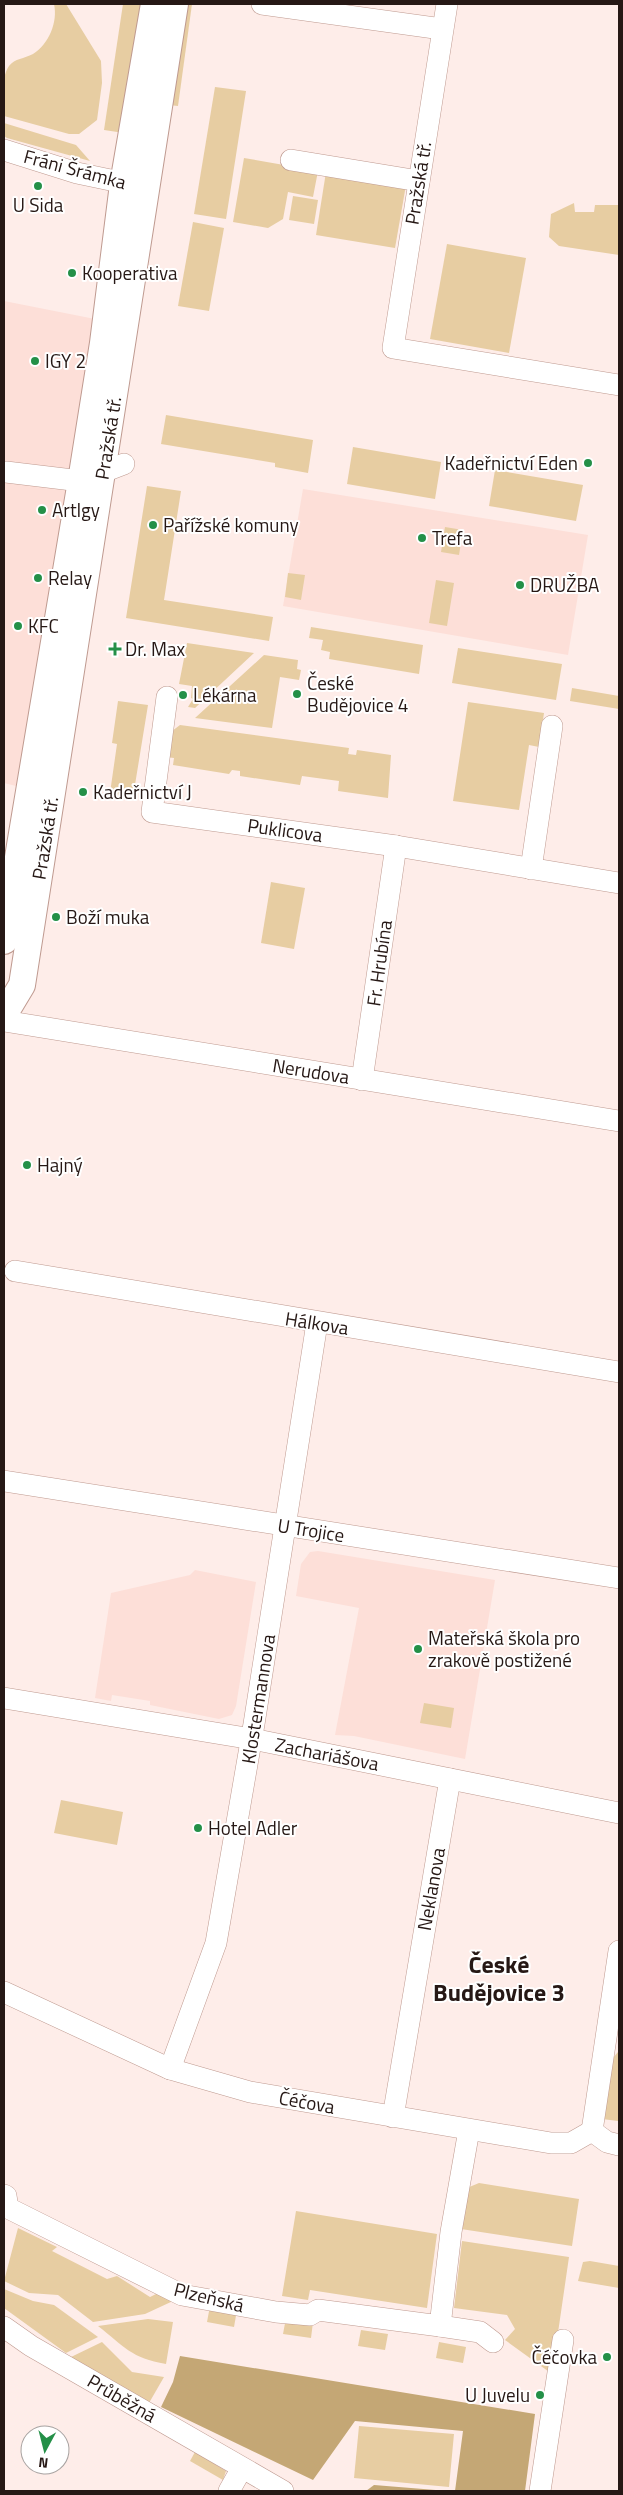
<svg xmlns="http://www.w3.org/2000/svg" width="623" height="2495" viewBox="0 0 623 2495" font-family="'Titillium Web',sans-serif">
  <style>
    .built { fill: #fddfd8 }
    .green { fill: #e7cda2 }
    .forest { fill: #c4a775 }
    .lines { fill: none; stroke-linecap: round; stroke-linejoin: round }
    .minor-casing { stroke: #bf9a90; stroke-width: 22 }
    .tertiary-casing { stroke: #bf9a90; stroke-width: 28 }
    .minor { stroke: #fff; stroke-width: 21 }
    .tertiary { stroke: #fff; stroke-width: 26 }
    .poi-dot { fill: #249048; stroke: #fff; stroke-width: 2 }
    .labels { text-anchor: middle; stroke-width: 4; stroke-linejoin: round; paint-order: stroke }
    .street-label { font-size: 19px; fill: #261815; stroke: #fff }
    .poi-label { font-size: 19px; fill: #261815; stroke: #fff; text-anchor: start }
    .district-label { font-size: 24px; font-weight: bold; fill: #261815; stroke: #fff }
  </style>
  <rect width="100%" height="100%" fill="#feede9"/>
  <g class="built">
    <polygon points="4,301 95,319 68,501 16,786 4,783"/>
    <polygon points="303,489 588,535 568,655 283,606"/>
    <polygon points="318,1551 495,1580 465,1759 354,1736 335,1735 359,1608 296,1596 301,1564 310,1552"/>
    <polygon points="195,1570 256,1582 236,1706 232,1715 219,1719 150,1705 150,1701 112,1695 111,1701 95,1698 111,1593 190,1575"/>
  </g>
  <g class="green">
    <path d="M54,4h12l35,57 1,22 -5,37 -18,14h-10l-65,-18c0,-15 -4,-37 5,-50 6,-8 15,-7 24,-12 16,-10 25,-32 21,-50z"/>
    <polygon points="123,4 145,4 124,133 104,130"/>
    <polygon points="187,4 192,4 178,106 169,105"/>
    <polygon points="215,87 246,91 226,219 194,214"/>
    <polygon points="4,123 76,145 90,161 7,138 4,136"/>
    <polygon points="244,158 318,171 313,197 288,192 283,219 268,228 233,222"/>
    <polygon points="326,172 406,185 395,248 316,235"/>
    <polygon points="293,196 318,200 314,224 289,220"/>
    <polygon points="574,203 575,212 594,212 595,205 619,205 619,255 559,246 549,237 551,214"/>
    <polygon points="193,222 224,228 209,311 178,306"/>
    <polygon points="447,244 526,258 509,353 430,339"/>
    <polygon points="166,415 313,440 308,473 275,467 275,463 161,444"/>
    <polygon points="353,447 441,462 435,499 347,484"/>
    <polygon points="495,470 583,485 576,521 489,506"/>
    <polygon points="147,486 181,491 164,600 273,617 269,641 126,618"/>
    <polygon points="445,527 463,530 459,555 441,552"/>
    <polygon points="288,573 305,575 301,600 285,597"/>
    <polygon points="436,580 454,583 447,626 429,623"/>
    <polygon points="311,627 423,645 419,674 329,659 330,652 321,650 323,640 309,638"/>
    <polygon points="187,643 254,653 195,708 188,707 193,699 191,698 192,686 179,684"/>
    <polygon points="458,648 562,664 556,700 452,683"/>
    <polygon points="264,655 298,660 297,669 301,670 299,680 280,677 272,728 195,718"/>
    <polygon points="572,688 619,696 619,709 570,701"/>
    <polygon points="118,701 148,705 133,797 110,793 117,744 112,743"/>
    <polygon points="468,702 544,713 539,747 529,745 519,810 453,801"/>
    <polygon points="180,725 349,748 348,754 356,755 357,750 391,755 388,798 338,791 339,781 302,776 300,785 240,776 240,771 232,770 229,774 173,765 174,758 165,757 168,734"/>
    <polygon points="271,882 305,888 294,949 261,943"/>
    <polygon points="424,1703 454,1708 451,1728 420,1723"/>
    <polygon points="61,1800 123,1812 117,1845 54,1833"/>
    <polygon points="618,2052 619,2052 618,2121 602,2119 613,2058"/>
    <polygon points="479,2183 579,2199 572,2246 461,2229 467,2188"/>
    <polygon points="296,2211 437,2234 427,2308 310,2290 308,2300 282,2296"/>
    <polygon points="18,2228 57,2247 52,2251 107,2279 117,2276 150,2297 162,2291 173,2301 145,2314 93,2322 58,2295 29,2293 4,2281"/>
    <polygon points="462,2241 569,2257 552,2374 505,2340 515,2329 507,2315 454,2308"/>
    <polygon points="590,2261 619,2266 619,2288 578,2281 583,2262"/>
    <polygon points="4,2289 33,2301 54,2305 98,2337 66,2353 4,2308"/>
    <polygon points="210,2306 237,2310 234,2327 207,2322"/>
    <polygon points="286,2318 313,2322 311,2338 283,2334"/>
    <path d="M148,2319l25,3 -7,42c-35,-6 -41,-17 -68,-38z"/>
    <polygon points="361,2330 388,2334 385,2350 358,2346"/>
    <polygon points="102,2342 132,2372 164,2377 149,2403 71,2357"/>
    <polygon points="439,2342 466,2347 463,2363 436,2358"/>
    <polygon points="359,2426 454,2434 449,2487 354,2478"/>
    <polygon points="195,2452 226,2471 223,2480 190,2461"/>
  </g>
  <g class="forest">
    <polygon points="180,2356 535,2414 525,2491 455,2491 463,2431 355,2421 313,2480 161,2407 173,2382"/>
    <polygon points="374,2485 448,2491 366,2491"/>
  </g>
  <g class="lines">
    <defs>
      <g id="minor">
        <polyline points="262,4 442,29"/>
        <polyline points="447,4 393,348 619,385"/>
        <polyline points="4,150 77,173 139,186"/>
        <polyline points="291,160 419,181"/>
        <polyline points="6,472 81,481"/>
        <polyline points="103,472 124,464"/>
        <polyline points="167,697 152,812 396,846 619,883"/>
        <polyline points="531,869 552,726"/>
        <polyline points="4,1021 619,1121"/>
        <polyline points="362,1080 396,846"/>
        <polyline points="15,1271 619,1372"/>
        <polyline points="4,1481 619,1578"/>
        <polyline points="4,1698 252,1739 619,1813"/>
        <polyline points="4,1992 170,2069 250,2092 551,2143 571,2143 592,2131 607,2142 619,2145"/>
        <polyline points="170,2069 216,1943 254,1724 317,1323"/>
        <polyline points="393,2117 450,1779"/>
        <polyline points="592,2131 619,1951"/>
        <polyline points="4,2195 6,2196 8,2208 182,2295 276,2312 310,2315 318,2310 440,2326 451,2232 469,2130"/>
        <polyline points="440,2326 480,2332 493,2342"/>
        <polyline points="4,2327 31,2346 283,2491"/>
        <polyline points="229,2491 242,2468"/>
        <polyline points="540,2491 563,2340"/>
      </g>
      <g id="tertiary">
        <polyline points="4,941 81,481 103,343 123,184 154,4"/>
        <polyline points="4,1015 22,985 175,4"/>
      </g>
    </defs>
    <use href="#minor" class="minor-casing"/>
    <use href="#tertiary" class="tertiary-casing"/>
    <use href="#minor" class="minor"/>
    <use href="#tertiary" class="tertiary"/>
  </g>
  <g class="poi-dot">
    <circle cx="38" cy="186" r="5"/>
    <circle cx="72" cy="273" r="5"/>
    <circle cx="35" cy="361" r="5"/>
    <circle cx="588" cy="463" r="5"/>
    <circle cx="42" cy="510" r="5"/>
    <circle cx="153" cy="525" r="5"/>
    <circle cx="422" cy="538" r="5"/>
    <circle cx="38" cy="578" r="5"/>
    <circle cx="520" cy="585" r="5"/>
    <circle cx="18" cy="626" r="5"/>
    <path d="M112.5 641.5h5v5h5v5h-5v5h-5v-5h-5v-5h5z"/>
    <circle cx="297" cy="694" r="5"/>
    <circle cx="183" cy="695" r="5"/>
    <circle cx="83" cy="792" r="5"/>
    <circle cx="56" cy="917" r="5"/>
    <circle cx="27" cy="1165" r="5"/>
    <circle cx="418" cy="1649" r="5"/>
    <circle cx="198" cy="1828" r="5"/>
    <circle cx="607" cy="2357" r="5"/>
    <circle cx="540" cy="2395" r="5"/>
  </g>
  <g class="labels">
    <g class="street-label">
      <text transform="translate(75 169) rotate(15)" y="7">Fráni Šrámka</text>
      <text transform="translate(418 183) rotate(-81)" y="7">Pražská tř.</text>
      <text transform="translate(108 438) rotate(-81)" y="7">Pražská tř.</text>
      <text transform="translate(285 830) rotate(8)" y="7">Puklicova</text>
      <text transform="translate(45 838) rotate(-81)" y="7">Pražská tř.</text>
      <text transform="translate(379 963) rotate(-82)" y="7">Fr. Hrubína</text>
      <text transform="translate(311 1071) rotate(9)" y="7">Nerudova</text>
      <text transform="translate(317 1323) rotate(9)" y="7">Hálkova</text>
      <text transform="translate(311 1530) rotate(9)" y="7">U Trojice</text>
      <text transform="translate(258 1699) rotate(-81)" y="7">Klostermannova</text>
      <text transform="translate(327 1754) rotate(11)" y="7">Zachariášova</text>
      <text transform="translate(431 1889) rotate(-80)" y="7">Neklanova</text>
      <text transform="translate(307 2102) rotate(10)" y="7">Čéčova</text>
      <text transform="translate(209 2297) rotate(14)" y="7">Plzeňská</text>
      <text transform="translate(122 2398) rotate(30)" y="7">Průběžná</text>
    </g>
    <g class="poi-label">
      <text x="38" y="212" text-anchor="middle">U Sida</text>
      <text x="82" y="280">Kooperativa</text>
      <text x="45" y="368">IGY 2</text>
      <text x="578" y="470" text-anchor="end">Kadeřnictví Eden</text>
      <text x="52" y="517">ArtIgy</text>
      <text x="163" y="532">Pařížské komuny</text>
      <text x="432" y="545">Trefa</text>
      <text x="48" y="585">Relay</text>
      <text x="530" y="592">DRUŽBA</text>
      <text x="28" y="633">KFC</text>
      <text x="125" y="656">Dr. Max</text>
      <text x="307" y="690">České<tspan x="307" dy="22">Budějovice 4</tspan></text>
      <text x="193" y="702">Lékárna</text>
      <text x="93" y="799">Kadeřnictví J</text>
      <text x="66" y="924">Boží muka</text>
      <text x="37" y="1172">Hajný</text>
      <text x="428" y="1645">Mateřská škola pro<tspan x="428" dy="22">zrakově postižené</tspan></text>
      <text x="208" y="1835">Hotel Adler</text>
      <text x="597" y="2364" text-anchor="end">Čéčovka</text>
      <text x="530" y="2402" text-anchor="end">U Juvelu</text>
    </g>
    <g class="district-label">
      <text x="499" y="1973">České<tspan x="499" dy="28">Budějovice 3</tspan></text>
    </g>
  </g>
  <rect width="623" height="2495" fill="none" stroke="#261815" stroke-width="10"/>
  <g transform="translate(45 2450) rotate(187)"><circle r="24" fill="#ffffff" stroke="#a8a3a1"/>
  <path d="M0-4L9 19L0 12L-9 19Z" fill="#249048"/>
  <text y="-8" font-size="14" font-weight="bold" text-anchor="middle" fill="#261815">N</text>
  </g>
</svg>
